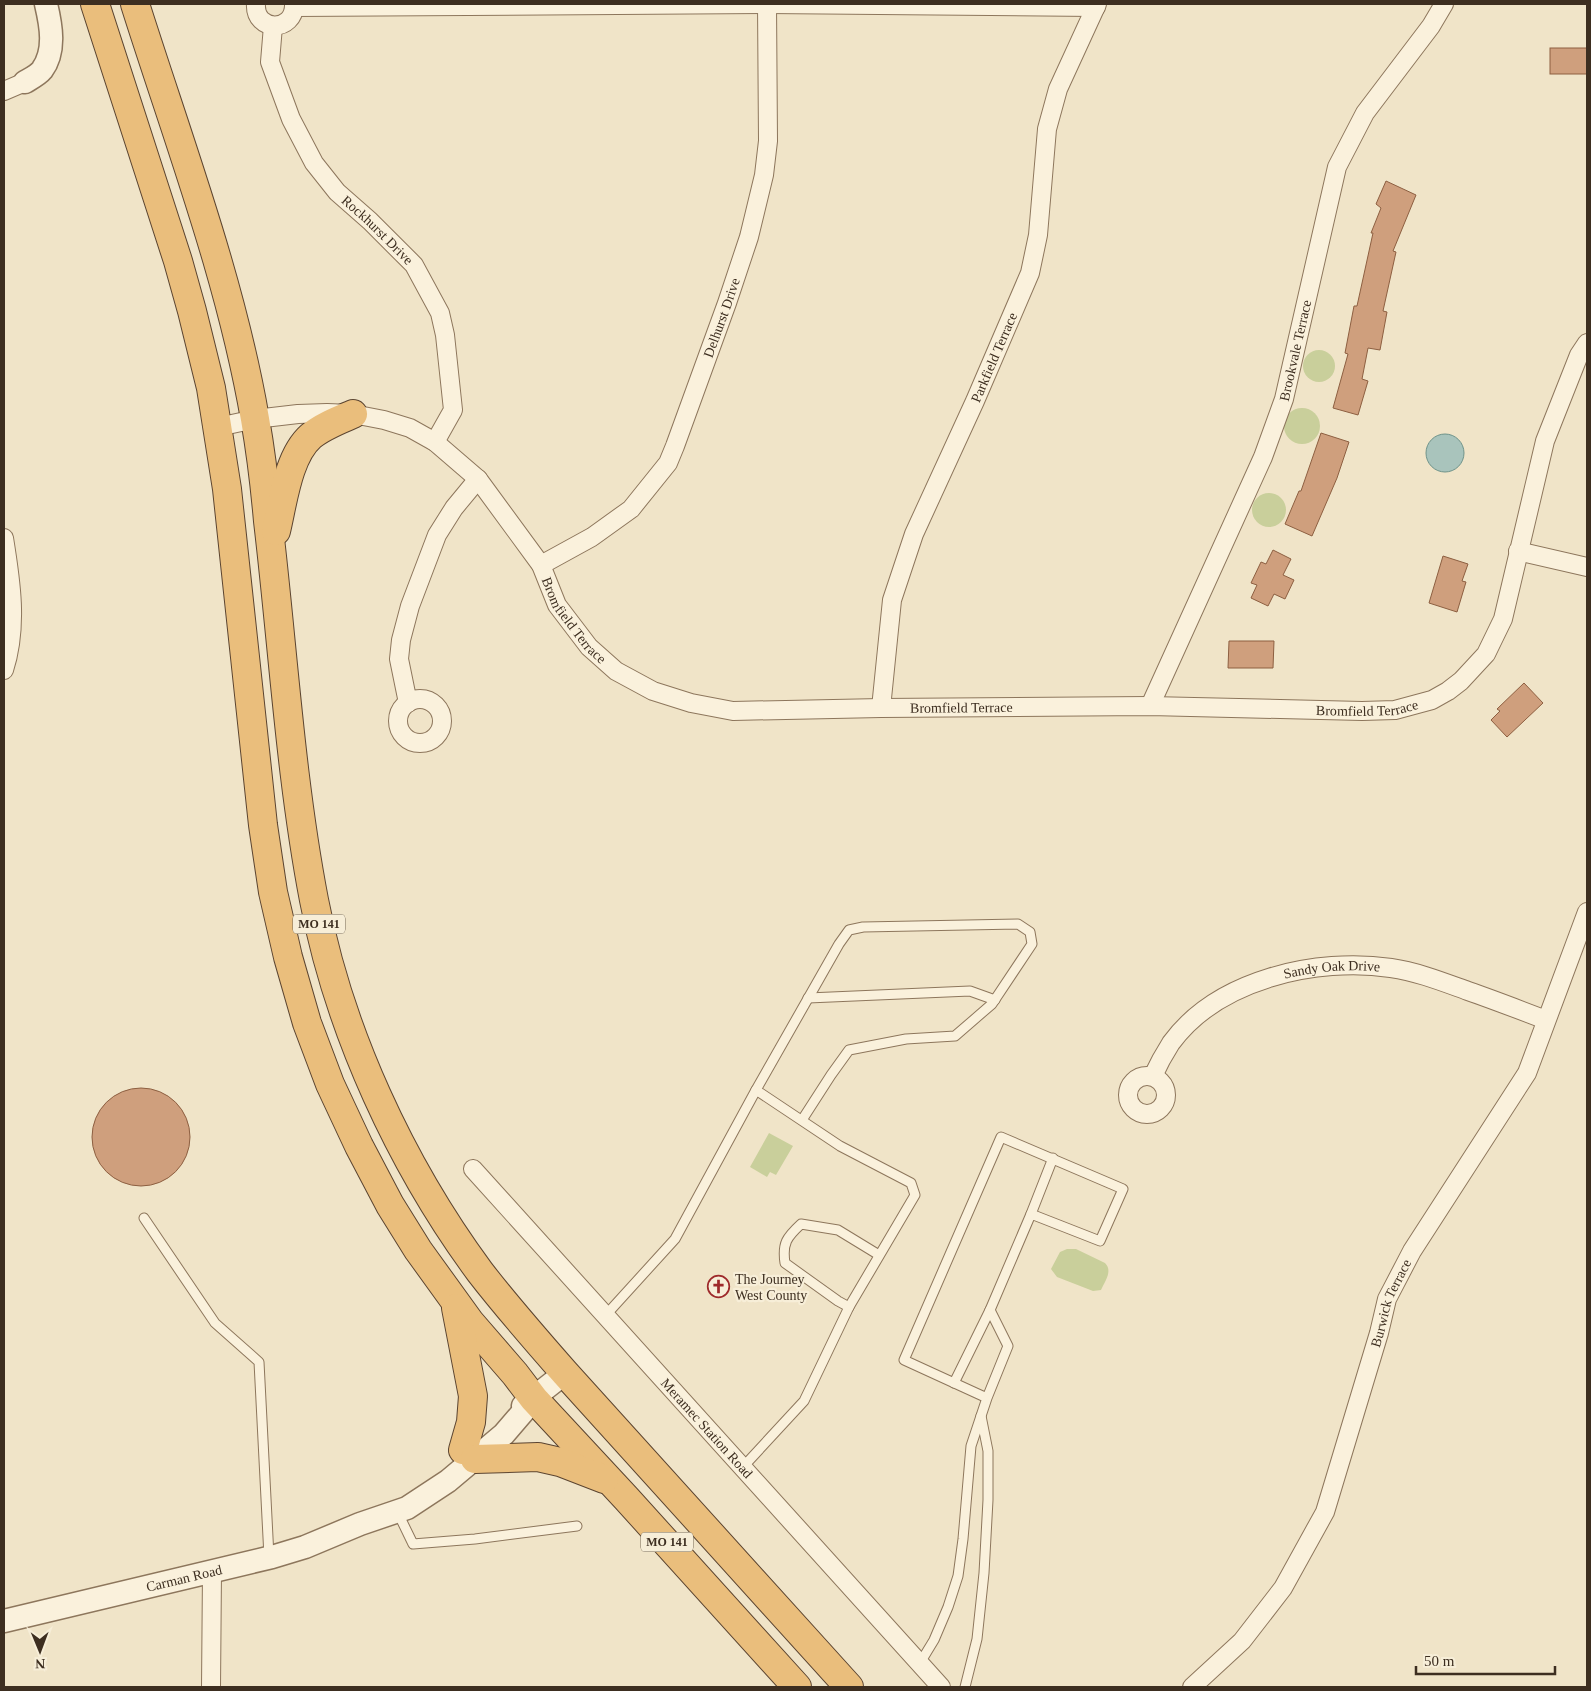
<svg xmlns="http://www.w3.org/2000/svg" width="1591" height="1691" viewBox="0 0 1591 1691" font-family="'Times New Roman',serif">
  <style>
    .green { fill: #c9cf9b }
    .water { fill: #a9c4bc; stroke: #6f938a }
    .building { fill: #cf9f7d; stroke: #8d5f41 }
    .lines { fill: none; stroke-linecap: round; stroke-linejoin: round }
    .service-casing { stroke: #8d765c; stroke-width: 11 }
    .minor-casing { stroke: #8d765c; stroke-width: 20 }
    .tertiary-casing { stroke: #8d765c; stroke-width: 25 }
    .trunk-casing { stroke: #5b4430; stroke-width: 30 }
    .service { stroke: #faf1dc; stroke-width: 9 }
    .minor { stroke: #faf1dc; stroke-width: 18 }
    .tertiary { stroke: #faf1dc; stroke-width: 22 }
    .trunk { stroke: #eabe7c; stroke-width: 28 }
    .labels { text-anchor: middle; stroke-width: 4.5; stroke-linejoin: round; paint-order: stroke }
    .shield { fill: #f7eed8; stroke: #756857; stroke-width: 1 }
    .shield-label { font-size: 12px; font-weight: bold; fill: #3d2e20 }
    .street-label { font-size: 14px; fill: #3d2e20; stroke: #f7eed8 }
    .poi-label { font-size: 14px; fill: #3d2e20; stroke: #f7eed8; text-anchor: start }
  </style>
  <rect width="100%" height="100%" fill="#f0e4c8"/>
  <g class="green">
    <circle cx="1319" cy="366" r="16"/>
    <circle cx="1302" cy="426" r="18"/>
    <circle cx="1269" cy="510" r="17"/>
    <polygon points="769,1133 793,1146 776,1175 770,1172 767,1177 750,1167"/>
    <path d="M1067,1249h9l29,14c8,8 0,18 -4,27l-8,1 -36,-14 -6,-8 9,-17z"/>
  </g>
  <circle class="water" cx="1445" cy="453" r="19"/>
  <g class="building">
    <rect x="1550" y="48" width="37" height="26"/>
    <polygon points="1386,181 1416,195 1393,251 1396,252 1383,311 1387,312 1380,350 1368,348 1362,379 1368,381 1358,415 1333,408 1348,354 1345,353 1354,306 1357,306 1373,233 1371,233 1381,208 1376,204"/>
    <polygon points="1321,433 1349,442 1337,478 1312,536 1285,524 1299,491 1301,491"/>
    <polygon points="1273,550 1291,559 1283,575 1294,580 1285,599 1274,594 1268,606 1251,598 1257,585 1251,583 1261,562 1266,564"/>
    <polygon points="1443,556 1468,564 1462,581 1466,582 1457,612 1429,603"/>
    <polygon points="1229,641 1274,641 1273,668 1228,668"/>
    <polygon points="1524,683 1543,703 1507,737 1491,720 1500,711 1497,709"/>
    <circle cx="141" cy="1137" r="49"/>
  </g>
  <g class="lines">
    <defs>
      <g id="service">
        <polyline points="808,998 970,991 995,1000"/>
        <polyline points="756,1090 839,944 849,930 863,927 1018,924 1030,932 1032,944 992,1004 955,1036 906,1039 849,1050 831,1075 802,1120"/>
        <polyline points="1031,1214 1053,1158"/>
        <polyline points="144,1218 215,1323 259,1362 269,1557"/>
        <path d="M849,1307l-11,-6 -53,-38c-3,-20 2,-26 16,-39l37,6 41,25"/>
        <polyline points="605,1316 675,1239 756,1090 840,1146 911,1183 915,1195 849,1307 804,1401 743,1467"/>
        <polyline points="954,1383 990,1310"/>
        <polyline points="397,1511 413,1544 475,1539 577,1526"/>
        <polyline points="920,1663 934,1640 948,1607 958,1576 963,1539 971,1446 987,1398 1008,1346 990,1310 1031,1214 1100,1241 1123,1189 1001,1137 904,1360 987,1398"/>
        <polyline points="965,1687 977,1639 984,1573 988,1500 988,1451 981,1416"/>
      </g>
      <g id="minor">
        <path d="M256,4c-2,28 39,29 38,0"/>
        <polyline points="294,7 767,4 1096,7"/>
        <path id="s1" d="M273,26l-3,36 21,57 23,44 23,29 33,29 44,44 26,48 5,22 8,75 -18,32"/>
        <polyline points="4,91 25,82"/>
        <path id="s2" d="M218,427l37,-8 43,-5 29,-1 26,1 31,6 26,8 25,14 43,37 63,86 16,40 32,42 27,24 37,20 38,12 42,8 148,-3 269,-2 212,5 33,-1 37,-10 16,-9 13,-10 25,-27 17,-35 42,-178 34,-86 8,-12"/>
        <path d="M4,538c7,43 14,89 0,132"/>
        <polyline points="1518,551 1587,567"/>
        <path id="s3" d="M541,565l51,-28 39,-28 37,-46 7,-17 52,-143 22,-66 15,-62 4,-34 -1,-137"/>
        <circle cx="420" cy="721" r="22"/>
        <polyline points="408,703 399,659 401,640 410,606 437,535 454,508 478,479"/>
        <path id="s4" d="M1150,706l113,-249 21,-58 53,-232 28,-54 66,-87 13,-22"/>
        <path id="s5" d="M881,708l11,-108 22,-66 61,-133 55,-128 8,-38 9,-106 11,-40 39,-85"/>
        <circle cx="1147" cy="1095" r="19"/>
        <path id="s6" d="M1153,1076c5,-11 11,-22 18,-33 47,-64 146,-86 220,-75 27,4 52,14 77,23 26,9 52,19 78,29"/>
        <path id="s7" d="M473,1169l468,518"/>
        <polyline points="211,1687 212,1571"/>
        <path id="s8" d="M1192,1687l50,-46 41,-53 42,-76 54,-179 8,-34 25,-48 115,-178 60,-161"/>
      </g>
      <g id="tertiary">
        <path d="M25,82c5,-3 13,-7 17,-12 14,-19 9,-45 4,-66"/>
        <polyline points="523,1406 565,1373"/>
        <path id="s9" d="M4,1621l268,-64 33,-10 55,-23 47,-16 41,-27 56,-47 30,-35"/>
      </g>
      <g id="trunk">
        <polyline points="95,4 178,261 192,311 211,388 227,489 263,825 273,892 288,957 307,1023 330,1084 359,1146 390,1205 418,1250 470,1322 515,1374 534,1399 626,1498 797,1687"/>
        <path d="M135,4c43,136 96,275 120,415 6,34 10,68 13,102 15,126 22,254 46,379 25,131 87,265 166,372 27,35 56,68 85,101l284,314"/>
        <path d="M276,531c7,-29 12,-75 35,-95 12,-10 28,-16 42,-22"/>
        <polyline points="456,1308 473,1396 471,1422 463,1450"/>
        <polyline points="475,1459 538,1457 560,1462 604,1479"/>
      </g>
    </defs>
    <use href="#service" class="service-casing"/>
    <use href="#minor" class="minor-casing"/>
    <use href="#tertiary" class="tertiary-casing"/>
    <use href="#trunk" class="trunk-casing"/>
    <use href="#service" class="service"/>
    <use href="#minor" class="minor"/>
    <use href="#tertiary" class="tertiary"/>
    <use href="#trunk" class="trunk"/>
  </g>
  <defs>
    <symbol id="church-ring" viewBox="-11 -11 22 22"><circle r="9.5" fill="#f7eed8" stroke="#9e2a2b" stroke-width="1.5"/><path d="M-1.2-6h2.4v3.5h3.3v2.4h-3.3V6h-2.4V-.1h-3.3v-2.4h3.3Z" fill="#9e2a2b"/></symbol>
  </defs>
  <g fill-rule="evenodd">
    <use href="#church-ring" x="706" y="1274" width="25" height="25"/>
  </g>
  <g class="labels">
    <g class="shield">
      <rect x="293" y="914.5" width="52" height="19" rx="4"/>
      <rect x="641" y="1532.5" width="52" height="19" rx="4"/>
    </g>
    <g class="shield-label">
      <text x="319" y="928">MO 141</text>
      <text x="667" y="1546">MO 141</text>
    </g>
    <g class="street-label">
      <text dy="5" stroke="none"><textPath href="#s1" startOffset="239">Rockhurst Drive</textPath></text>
      <text dy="5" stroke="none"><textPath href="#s3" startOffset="320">Delhurst Drive</textPath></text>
      <text dy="5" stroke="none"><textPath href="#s4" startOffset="385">Brookvale Terrace</textPath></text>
      <text dy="5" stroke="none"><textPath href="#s5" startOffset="372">Parkfield Terrace</textPath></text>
      <text dy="5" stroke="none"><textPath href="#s2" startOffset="452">Bromfield Terrace</textPath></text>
      <text dy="5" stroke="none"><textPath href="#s2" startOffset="1278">Bromfield Terrace</textPath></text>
      <text dy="5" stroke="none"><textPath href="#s2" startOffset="872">Bromfield Terrace</textPath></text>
      <text dy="5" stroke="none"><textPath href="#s6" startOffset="221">Sandy Oak Drive</textPath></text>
      <text dy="5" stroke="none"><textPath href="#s8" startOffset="441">Burwick Terrace</textPath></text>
      <text dy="5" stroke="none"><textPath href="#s7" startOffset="349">Meramec Station Road</textPath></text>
      <text dy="5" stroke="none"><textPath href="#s9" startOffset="185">Carman Road</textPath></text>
    </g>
    <g class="poi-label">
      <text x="735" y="1284">The Journey<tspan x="735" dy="16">West County</tspan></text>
    </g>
  </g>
  <rect width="1591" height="1691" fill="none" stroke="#3d2e20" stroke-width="10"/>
  <g transform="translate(40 1651) rotate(179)" stroke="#f7eed8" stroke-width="4" paint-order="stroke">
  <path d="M0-4L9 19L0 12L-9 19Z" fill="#3d2e20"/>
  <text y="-8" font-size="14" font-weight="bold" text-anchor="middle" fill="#3d2e20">N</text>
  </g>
  <path d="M1416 1666v8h139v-8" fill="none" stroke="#3d2e20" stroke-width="2.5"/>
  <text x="1424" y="1666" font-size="15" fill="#3d2e20" stroke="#f7eed8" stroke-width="4" paint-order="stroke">50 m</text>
</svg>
